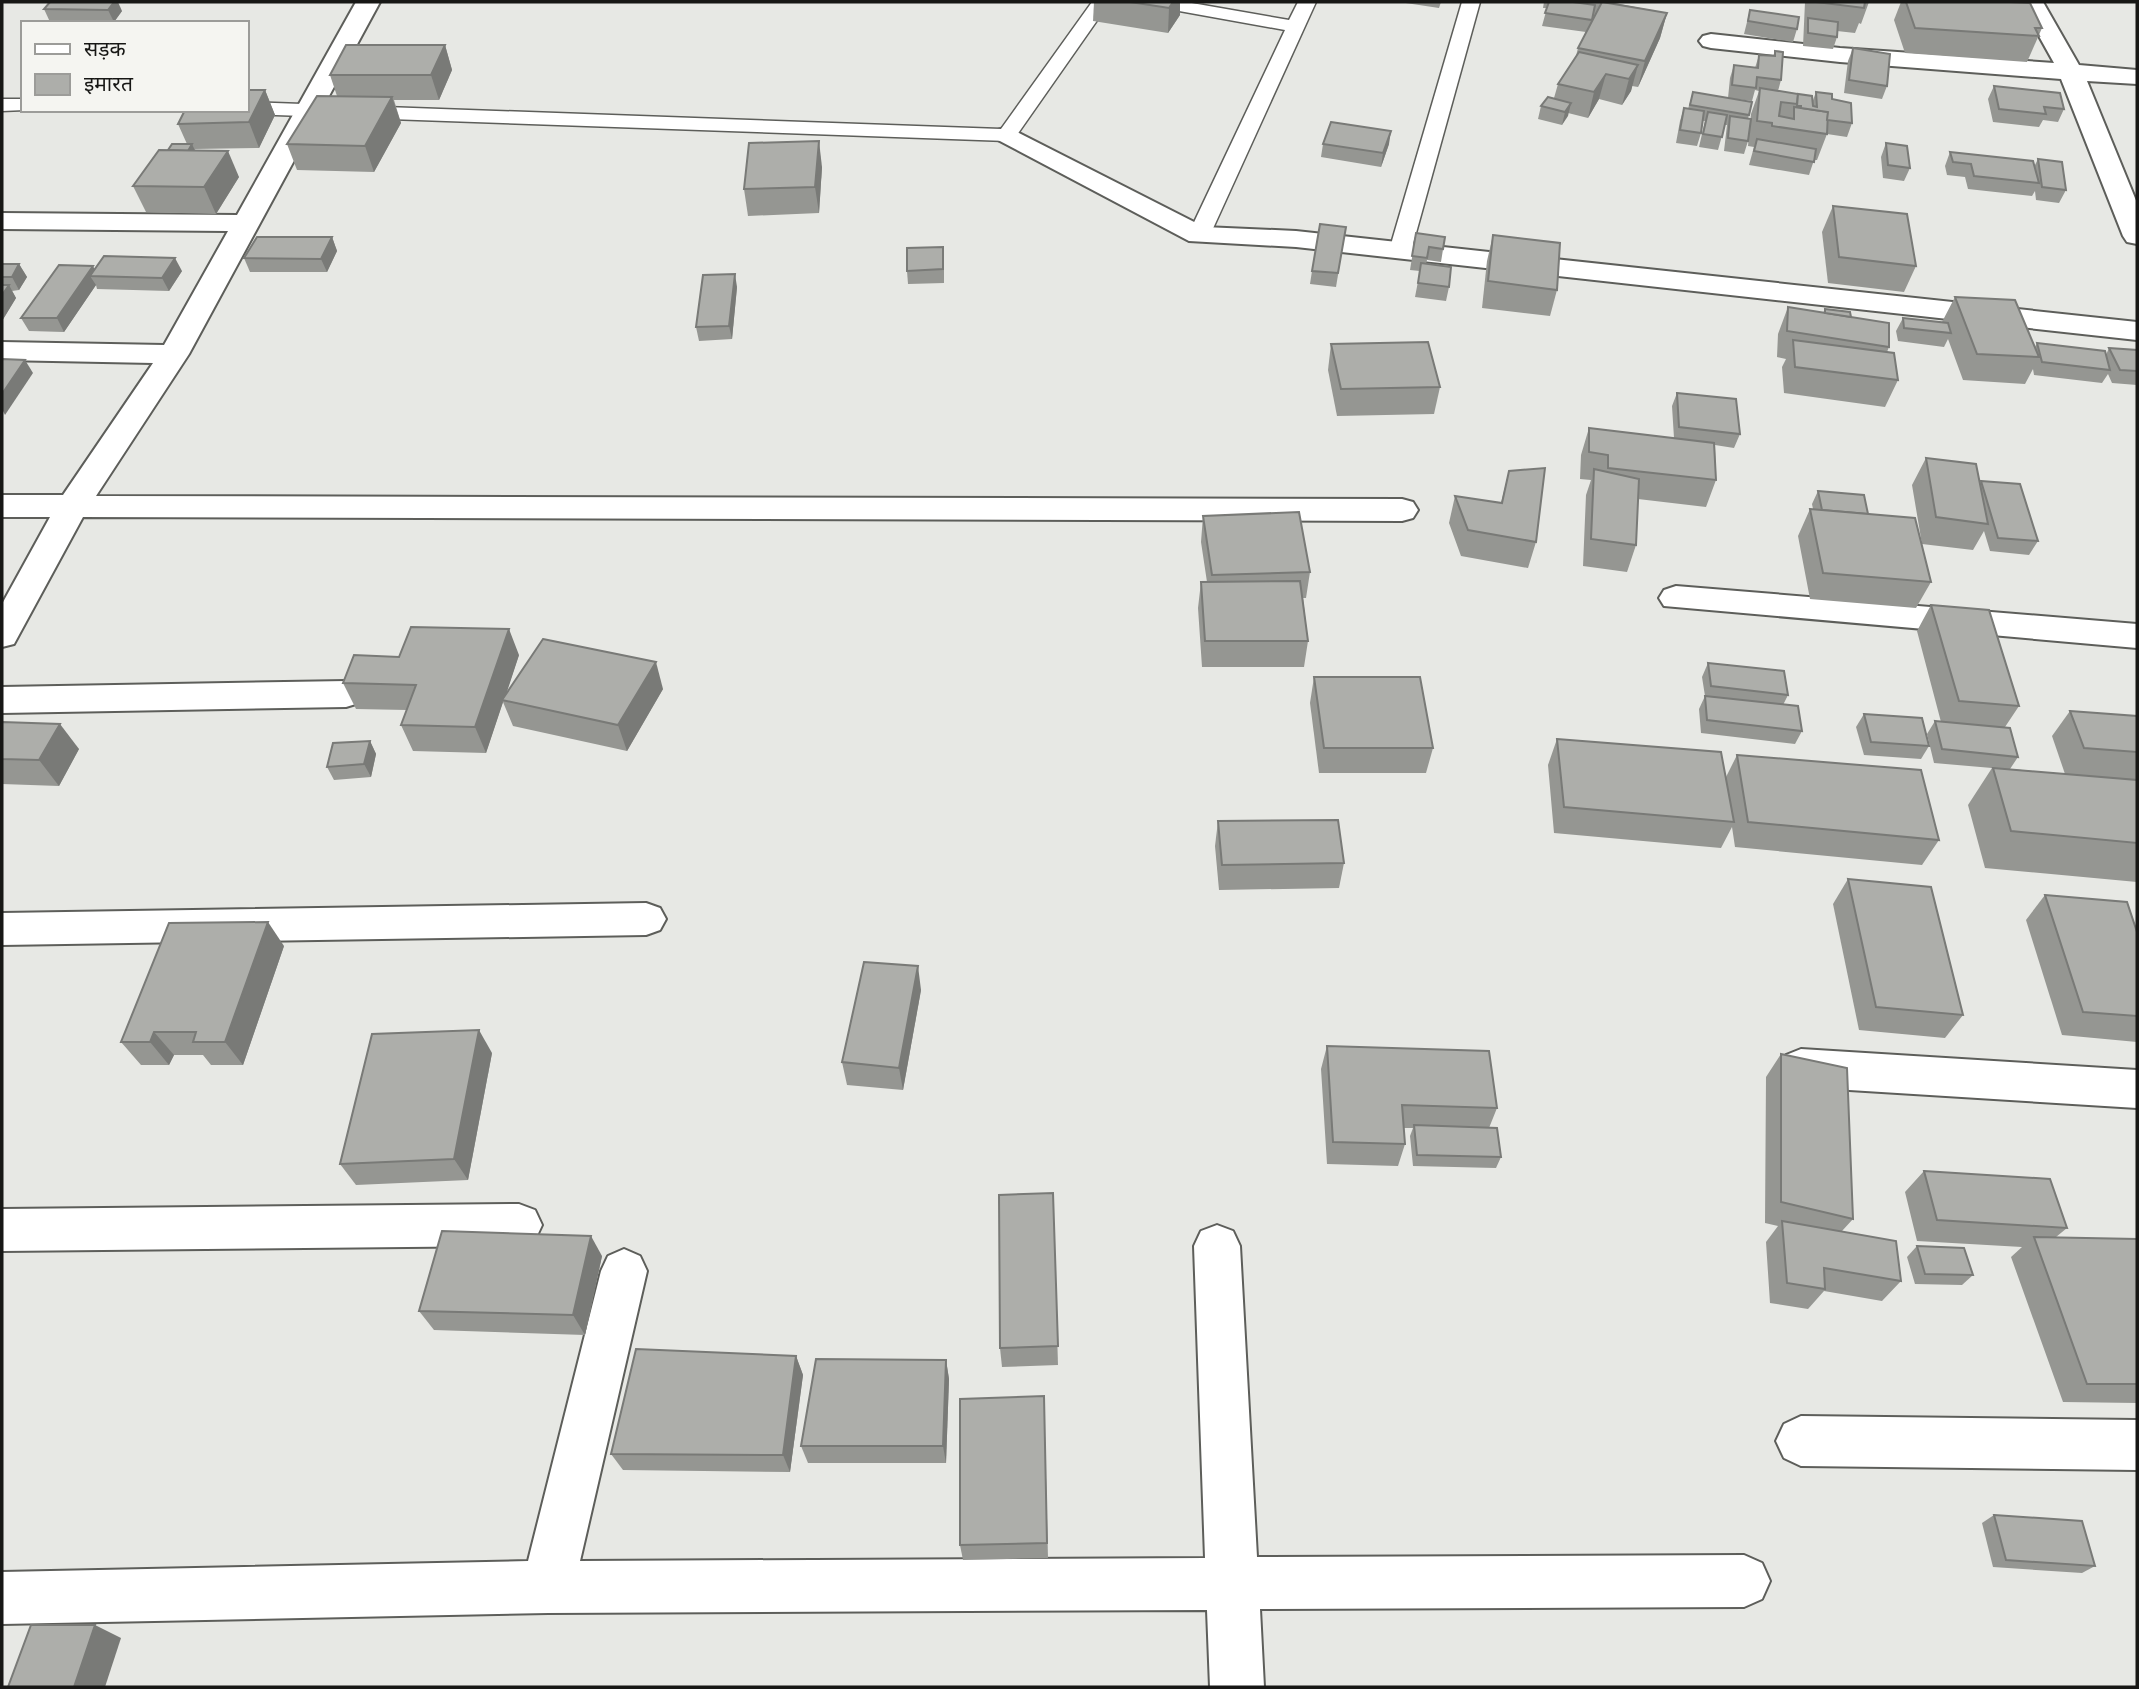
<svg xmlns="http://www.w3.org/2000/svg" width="2139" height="1689" viewBox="0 0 2139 1689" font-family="Overpass,'Noto Sans Devanagari',sans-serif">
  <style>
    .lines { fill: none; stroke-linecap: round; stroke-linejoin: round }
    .service-casing { stroke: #5d5e5a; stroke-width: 3 }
    .minor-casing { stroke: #5d5e5a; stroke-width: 4 }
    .service { fill: #fff; fill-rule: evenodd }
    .minor { fill: #fff; fill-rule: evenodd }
    .wall { fill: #959692 }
    .shaded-wall { fill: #797a77 }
    .building { fill: #adaeaa; stroke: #797a77; stroke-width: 2 }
  </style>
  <rect width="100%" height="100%" fill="#e7e8e4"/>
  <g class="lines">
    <defs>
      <g id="service">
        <polygon points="1092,2 1110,2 1014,139 1007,141 247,114 239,110 247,110 247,102 1001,129"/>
        <polygon points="1148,2 1186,2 1289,20 1298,2 1316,2 1210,235 1199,241 1188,235 1285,30 1157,7"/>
        <polygon points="1462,2 1480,2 1411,251 1408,256 1392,256 1389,251"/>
        <polygon points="2,99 23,99 25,110 2,111"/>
      </g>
      <g id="minor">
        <polygon points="356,2 380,2 189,354 96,496 1402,499 1413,502 1418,510 1413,518 1402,521 83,517 14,644 2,647 2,604 50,517 2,517 2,495 63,495 153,363 2,360 2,342 164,345 228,231 2,229 2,213 237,215"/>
        <polygon points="2020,2 2043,2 2079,65 2137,70 2137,84 2087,81 2137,203 2137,244 2127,242 2123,236 2061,79 1840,62 1711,48 1703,46 1699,41 1703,36 1711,34 1840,48 2054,63"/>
        <polygon points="1007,127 1204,227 1296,231 2137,322 2137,340 1296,247 1189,241 998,140 994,135 998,130"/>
        <polygon points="1676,586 2137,624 2137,648 1664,606 1659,598 1664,590"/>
        <polygon points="346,681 359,685 364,694 359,703 346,707 2,713 2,687"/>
        <polygon points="646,903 660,908 666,919 660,930 646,935 2,945 2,913"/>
        <polygon points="1801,1049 2137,1070 2137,1108 1801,1087 1786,1081 1780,1068 1786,1055"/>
        <polygon points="519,1204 535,1210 542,1225 535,1240 519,1246 2,1251 2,1209"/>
        <polygon points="1217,1225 1233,1231 1240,1246 1257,1557 1744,1555 1762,1563 1770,1581 1762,1599 1744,1607 1260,1609 1264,1687 1210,1687 1207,1610 548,1613 2,1624 2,1572 528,1561 601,1271 608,1256 624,1249 640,1256 647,1271 580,1561 1205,1558 1194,1246 1201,1231"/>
        <polygon points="1801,1416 2137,1420 2137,1470 1801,1466 1784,1458 1776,1441 1784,1424"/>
      </g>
    </defs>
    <use href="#service" class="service-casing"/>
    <use href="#minor" class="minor-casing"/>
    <use href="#service" class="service"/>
    <use href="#minor" class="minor"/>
  </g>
  <g class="wall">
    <polygon points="50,2 122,11 114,22 50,22 44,9"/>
    <polygon points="1094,2 1180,2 1180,15 1168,33 1093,21"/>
    <polygon points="1187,2 1204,2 1203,4"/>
    <polygon points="1399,2 1441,2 1439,8"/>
    <polygon points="1544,2 1609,2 1667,13 1660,38 1638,87 1632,86 1631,91 1622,105 1599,99 1588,118 1568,113 1562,125 1538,119 1541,106 1554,98 1558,84 1576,56 1578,48 1586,32 1542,26 1547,8 1543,8"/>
    <polygon points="1805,2 1869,2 1861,24 1859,23 1855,33 1837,31 1837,37 1833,49 1803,46"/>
    <polygon points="1901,2 2022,2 2042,28 2027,62 1905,53 1894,20"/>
    <polygon points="1750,10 1797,29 1793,42 1744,34"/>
    <polygon points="445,45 452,70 439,100 394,100 401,123 374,172 297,170 287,144 337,96 330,75"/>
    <polygon points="1853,48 1887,86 1882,99 1844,93 1848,61"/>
    <polygon points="1775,51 1781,80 1778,91 1812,103 1816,92 1832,99 1852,123 1847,137 1827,134 1817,160 1814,160 1809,175 1749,165 1754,147 1748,146 1751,114 1759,91 1755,90 1752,101 1728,98 1730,78 1734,65 1755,68 1759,55 1773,56"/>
    <polygon points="1994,86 2064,109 2058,122 2043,120 2039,127 1993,122 1988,99"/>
    <polygon points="265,90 275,115 259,148 194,149 239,177 216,214 146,212 133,186 168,150 187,144 178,124"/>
    <polygon points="1693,92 1752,102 1748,119 1748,141 1744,154 1724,151 1727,125 1725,125 1718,150 1699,147 1705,121 1703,121 1701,133 1697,146 1676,143 1680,121 1684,108 1688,109"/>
    <polygon points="1886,143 1910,168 1904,181 1883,178 1881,157"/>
    <polygon points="1323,144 1389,144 1381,167 1321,157"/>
    <polygon points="1950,152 2034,167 2038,159 2066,190 2059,203 2036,200 2035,191 2032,196 1968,189 1965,177 1947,175 1945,166"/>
    <polygon points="822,167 819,213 748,216 744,189"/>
    <polygon points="1833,206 1916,266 1904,292 1828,283 1822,232"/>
    <polygon points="1346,227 1336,287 1310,284 1312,271"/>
    <polygon points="1416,233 1445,237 1441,262 1427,260 1426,264 1449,287 1446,301 1415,297 1420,271 1410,270"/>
    <polygon points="1493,235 1557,290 1550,316 1482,308 1487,261"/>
    <polygon points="332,237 337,251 327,272 250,272 244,258"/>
    <polygon points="944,261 944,283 908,284 907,271"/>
    <polygon points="2,264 19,264 27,277 19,290 12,291 16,298 2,321"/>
    <polygon points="95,270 182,271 169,291 97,289 96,285 64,332 29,331 21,318"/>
    <polygon points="737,287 732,339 699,341 696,327"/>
    <polygon points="1955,297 2035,347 2037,343 2106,355 2109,348 2137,350 2137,385 2112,383 2108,374 2102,383 2034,375 2033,369 2025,384 1963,380 1948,339 1944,347 1898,341 1896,331 1903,318 1942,322"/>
    <polygon points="1788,307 1823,313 1825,309 1851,317 1889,347 1887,352 1898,380 1885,407 1784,393 1782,367 1786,359 1777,357 1778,334"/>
    <polygon points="1331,344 1440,387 1434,414 1337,416 1328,370"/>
    <polygon points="1677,393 1740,434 1734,448 1715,445 1716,480 1706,507 1638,499 1636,545 1627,572 1583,566 1586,495 1591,480 1580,479 1581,455 1589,428 1674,438 1672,406"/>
    <polygon points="1926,458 1980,483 1981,481 2038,541 2029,555 1990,551 1984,531 1973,550 1922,544 1912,485"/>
    <polygon points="1509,471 1536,542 1528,568 1461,556 1449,523 1455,496 1501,503"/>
    <polygon points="1818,491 1868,514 1931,582 1916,608 1810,599 1798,536 1810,509 1813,509 1812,504"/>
    <polygon points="1203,516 1310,572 1306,598 1303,598 1308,641 1304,667 1202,667 1198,608 1201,582 1207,582 1201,542"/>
    <polygon points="1931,605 2019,706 2005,727 2018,757 2010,769 2137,780 2137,882 1985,868 1968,805 1992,768 1934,763 1927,734 1935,721 1941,722 1917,631"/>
    <polygon points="519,655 505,696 663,689 627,751 513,726 503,702 486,753 413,751 401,725 407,710 356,709 343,683 399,657"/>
    <polygon points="1708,663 1788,695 1783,705 1802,731 1795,744 1701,733 1699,709 1705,696 1702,677"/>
    <polygon points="1314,677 1433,748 1426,773 1319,773 1310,703"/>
    <polygon points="2070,711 2137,716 2137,780 2065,774 2052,736"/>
    <polygon points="1864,714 1929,746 1921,759 1864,755 1856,727"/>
    <polygon points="2,722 79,749 59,786 2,784"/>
    <polygon points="1557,739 1726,777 1737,755 1939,840 1922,865 1735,847 1732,827 1721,848 1554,833 1548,765"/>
    <polygon points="370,741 376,754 371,777 334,780 327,767"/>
    <polygon points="1218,821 1344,863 1339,888 1219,890 1215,846"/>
    <polygon points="1848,879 1963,1015 1945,1038 1859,1030 1833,904"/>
    <polygon points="2045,895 2137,932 2137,1042 2062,1035 2026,920"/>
    <polygon points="284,946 243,1065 211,1065 203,1055 174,1055 169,1065 141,1065 121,1042"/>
    <polygon points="921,990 903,1090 847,1085 842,1062"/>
    <polygon points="1327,1046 1497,1108 1489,1128 1501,1157 1496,1168 1413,1166 1410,1136 1413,1128 1404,1128 1405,1144 1398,1166 1327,1164 1321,1069"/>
    <polygon points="492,1053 468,1180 356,1185 340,1164"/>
    <polygon points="1781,1054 1853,1219 1842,1231 1901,1281 1882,1301 1824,1291 1808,1309 1770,1303 1766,1242 1778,1226 1765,1223 1766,1077"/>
    <polygon points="1924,1171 2067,1228 2056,1237 2137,1239 2137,1403 2063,1402 2011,1257 2022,1247 1917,1241 1905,1192"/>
    <polygon points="1053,1193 1058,1365 1002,1367 1000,1348"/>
    <polygon points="1917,1246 1973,1275 1962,1285 1915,1284 1907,1257"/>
    <polygon points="602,1256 585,1335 434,1330 419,1311"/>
    <polygon points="796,1356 803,1375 790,1472 623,1470 611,1454"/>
    <polygon points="946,1360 949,1379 946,1463 808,1463 801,1446"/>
    <polygon points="1044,1396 1048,1558 963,1560 960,1545"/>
    <polygon points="1994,1515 2095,1566 2082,1573 1993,1567 1982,1523"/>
  </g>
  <g class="shaded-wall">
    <polygon points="114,2 118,2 122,11 114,22 108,10"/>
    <polygon points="1173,2 1180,2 1180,15 1168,33 1169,8"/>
    <polygon points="1667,13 1660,38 1638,87 1645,61"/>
    <polygon points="445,45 452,70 439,100 431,75"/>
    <polygon points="1638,65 1631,91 1622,105 1629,79"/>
    <polygon points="1606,74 1599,99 1588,118 1594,92"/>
    <polygon points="265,90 275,115 259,148 249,122"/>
    <polygon points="392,97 401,123 374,172 365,146"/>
    <polygon points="1571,103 1568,116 1562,125 1565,112"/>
    <polygon points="1391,131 1389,144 1381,167 1383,153"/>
    <polygon points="819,141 822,167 819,213 815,187"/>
    <polygon points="192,144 198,157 182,159"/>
    <polygon points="228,151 239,177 216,214 204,187"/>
    <polygon points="332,237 337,251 327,272 321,259"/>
    <polygon points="175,258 182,271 169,291 162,278"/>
    <polygon points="19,264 27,277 19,290 12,277"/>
    <polygon points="93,266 98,276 90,276 96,285 64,332 57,318"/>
    <polygon points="735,274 737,287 732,339 729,326"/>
    <polygon points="9,285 16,298 2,321 2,295"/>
    <polygon points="25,360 33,373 5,415 2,409 2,394"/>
    <polygon points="509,629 519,655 504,701 502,700 503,702 486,753 475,727"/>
    <polygon points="656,662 663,689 627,751 618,725"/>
    <polygon points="60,724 79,749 59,786 39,760"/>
    <polygon points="370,741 376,754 371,777 364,764"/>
    <polygon points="268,922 284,946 243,1065 225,1042"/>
    <polygon points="918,966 921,990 903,1090 899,1068"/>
    <polygon points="479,1030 492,1053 468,1180 454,1159"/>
    <polygon points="154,1032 174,1055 169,1065 150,1042"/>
    <polygon points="591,1236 602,1256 585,1335 573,1315"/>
    <polygon points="796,1356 803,1375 790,1472 783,1455"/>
    <polygon points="946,1360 949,1379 946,1463 943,1446"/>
    <polygon points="95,1625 121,1638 105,1687 74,1687"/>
  </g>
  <g class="building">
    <polygon points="50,2 114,2 108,10 44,9"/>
    <polygon points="1130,2 1173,2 1169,8"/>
    <polygon points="1549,2 1573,2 1595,5 1592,20 1545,13"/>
    <polygon points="1602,2 1667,13 1645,61 1578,48"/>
    <polygon points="1816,2 1865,2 1864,8"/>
    <polygon points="1906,2 2010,2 2030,3 2042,28 2035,28 2039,36 1915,28"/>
    <polygon points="1750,10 1799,17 1797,29 1748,21"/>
    <polygon points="1808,18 1838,22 1837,37 1808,33"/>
    <polygon points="346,45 445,45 431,75 330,75"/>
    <polygon points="1853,48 1890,54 1887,86 1849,80"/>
    <polygon points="1775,51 1783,52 1781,80 1757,77 1756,88 1732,85 1734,65 1758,68 1759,55 1775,56"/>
    <polygon points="1579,52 1638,65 1629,79 1606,74 1594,92 1558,84"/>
    <polygon points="1994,86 2060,93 2064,109 2044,107 2046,114 1999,109"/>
    <polygon points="1760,88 1798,94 1797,104 1781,102 1779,116 1794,119 1794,107 1828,112 1827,134 1772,126 1772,123 1757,121"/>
    <polygon points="247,90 265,90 249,122 178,124 185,110 247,110"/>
    <polygon points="1693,92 1752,102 1749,115 1690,105"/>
    <polygon points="1816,92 1832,94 1832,99 1851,103 1852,123 1827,120 1828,112 1801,108 1801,106 1797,106 1798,94 1812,96 1813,106 1817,107"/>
    <polygon points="317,96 392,97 365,146 287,144"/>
    <polygon points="1548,97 1571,103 1565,112 1541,106"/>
    <polygon points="1684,108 1704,111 1701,133 1680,130"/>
    <polygon points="1708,112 1727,115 1722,137 1703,134"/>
    <polygon points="1730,116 1751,119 1748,141 1728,138"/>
    <polygon points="1331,122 1391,131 1383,153 1323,144"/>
    <polygon points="1757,139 1816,149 1814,162 1754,151"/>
    <polygon points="819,141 815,187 744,189 749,143"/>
    <polygon points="1886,143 1907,146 1910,168 1888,165"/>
    <polygon points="172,144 192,144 188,151 168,150"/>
    <polygon points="159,150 228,151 204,187 133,186"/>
    <polygon points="1950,152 2033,161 2039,183 1974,176 1971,164 1953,162"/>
    <polygon points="2038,159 2062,162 2066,190 2042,187"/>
    <polygon points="1833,206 1907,214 1916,266 1839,257"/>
    <polygon points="1320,224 1346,227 1338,273 1312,271"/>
    <polygon points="1416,233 1445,237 1443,249 1429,247 1427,258 1412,256"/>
    <polygon points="1493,235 1560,243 1557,290 1488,281"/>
    <polygon points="257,237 332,237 321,259 244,258"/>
    <polygon points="943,247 943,269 907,271 907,248"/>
    <polygon points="104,256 175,258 162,278 90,276"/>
    <polygon points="1421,263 1451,267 1449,287 1418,283"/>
    <polygon points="2,264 19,264 12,277 2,277"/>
    <polygon points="59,265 93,266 57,318 21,318"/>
    <polygon points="735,274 729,326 696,327 703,275"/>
    <polygon points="2,285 9,285 2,295"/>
    <polygon points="1955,297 2015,300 2039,357 1977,354"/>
    <polygon points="1788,307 1889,323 1889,347 1787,331"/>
    <polygon points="1825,309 1850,312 1851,317 1825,313"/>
    <polygon points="1903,318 1948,323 1951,333 1904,328"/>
    <polygon points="1793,340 1894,353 1898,380 1795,367"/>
    <polygon points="1428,342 1440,387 1341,389 1331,344"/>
    <polygon points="2037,343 2105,351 2110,370 2042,362"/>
    <polygon points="2109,348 2137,350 2137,371 2120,370"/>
    <polygon points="2,359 25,360 2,394"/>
    <polygon points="1677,393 1736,399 1740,434 1679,427"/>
    <polygon points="1589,428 1714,443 1716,480 1608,468 1608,455 1589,452"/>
    <polygon points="1926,458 1976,464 1988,524 1936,517"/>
    <polygon points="1545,468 1536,542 1468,530 1455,496 1502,503 1509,471"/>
    <polygon points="1594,469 1639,479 1636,545 1591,539"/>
    <polygon points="1981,481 2020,484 2038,541 1998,538"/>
    <polygon points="1818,491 1864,495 1868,514 1822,510"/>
    <polygon points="1810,509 1915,518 1931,582 1823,573"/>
    <polygon points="1299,512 1310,572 1212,575 1203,516"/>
    <polygon points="1300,581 1308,641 1205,641 1201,582"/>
    <polygon points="1931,605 1989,610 2019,706 1959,701"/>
    <polygon points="411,627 509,629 475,727 401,725 416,685 343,683 354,655 399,657"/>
    <polygon points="543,639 656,662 618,725 502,700"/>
    <polygon points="1708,663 1784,671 1788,695 1711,686"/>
    <polygon points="1314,677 1420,677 1433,748 1324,748"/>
    <polygon points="1705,696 1798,706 1802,731 1707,720"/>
    <polygon points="2070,711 2137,716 2137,752 2084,748"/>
    <polygon points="1864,714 1922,718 1929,746 1871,742"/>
    <polygon points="1935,721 2010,728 2018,757 1942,749"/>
    <polygon points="2,722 60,724 39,760 2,759"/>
    <polygon points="1557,739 1721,752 1734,822 1564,807"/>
    <polygon points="370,741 364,764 327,767 333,743"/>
    <polygon points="1737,755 1921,770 1939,840 1748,822"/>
    <polygon points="1993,768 2137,780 2137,843 2011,831"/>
    <polygon points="1338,820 1344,863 1222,865 1218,821"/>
    <polygon points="1848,879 1931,887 1963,1015 1876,1007"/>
    <polygon points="2045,895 2127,902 2137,932 2137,1016 2083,1012"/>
    <polygon points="268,922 225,1042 193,1042 196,1032 154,1032 150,1042 121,1042 169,923"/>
    <polygon points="864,962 918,966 899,1068 842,1062"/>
    <polygon points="479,1030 454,1159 340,1164 372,1034"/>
    <polygon points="1327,1046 1489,1051 1497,1108 1402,1105 1405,1144 1333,1142"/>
    <polygon points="1781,1054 1847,1068 1853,1219 1781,1202"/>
    <polygon points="1414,1125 1497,1128 1501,1157 1417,1155"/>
    <polygon points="1924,1171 2050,1179 2067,1228 1937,1220"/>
    <polygon points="1053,1193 1058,1346 1000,1348 999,1195"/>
    <polygon points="1782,1221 1896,1241 1901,1281 1824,1268 1825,1289 1787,1283"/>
    <polygon points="442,1231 591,1236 573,1315 419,1311"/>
    <polygon points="2034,1237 2137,1239 2137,1384 2087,1384"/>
    <polygon points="1917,1246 1964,1248 1973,1275 1925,1274"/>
    <polygon points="636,1349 796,1356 783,1455 611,1454"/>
    <polygon points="816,1359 946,1360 943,1446 801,1446"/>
    <polygon points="1044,1396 1047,1543 960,1545 960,1399"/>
    <polygon points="1994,1515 2082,1521 2095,1566 2006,1560"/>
    <polygon points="31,1625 95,1625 74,1687 8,1687"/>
  </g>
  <rect width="2139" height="1689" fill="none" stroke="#171715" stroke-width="7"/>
  <rect x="21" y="21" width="228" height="91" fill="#f5f5f1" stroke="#9c9c99" stroke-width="2"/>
  <rect x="35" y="44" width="35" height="10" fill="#ffffff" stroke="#9c9c99" stroke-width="2"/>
  <text x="84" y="56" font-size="21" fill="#171715">सड़क</text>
  <rect x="35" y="74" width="35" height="21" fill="#adaeaa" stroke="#9c9c99" stroke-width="2"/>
  <text x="84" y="91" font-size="21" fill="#171715">इमारत</text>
</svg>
